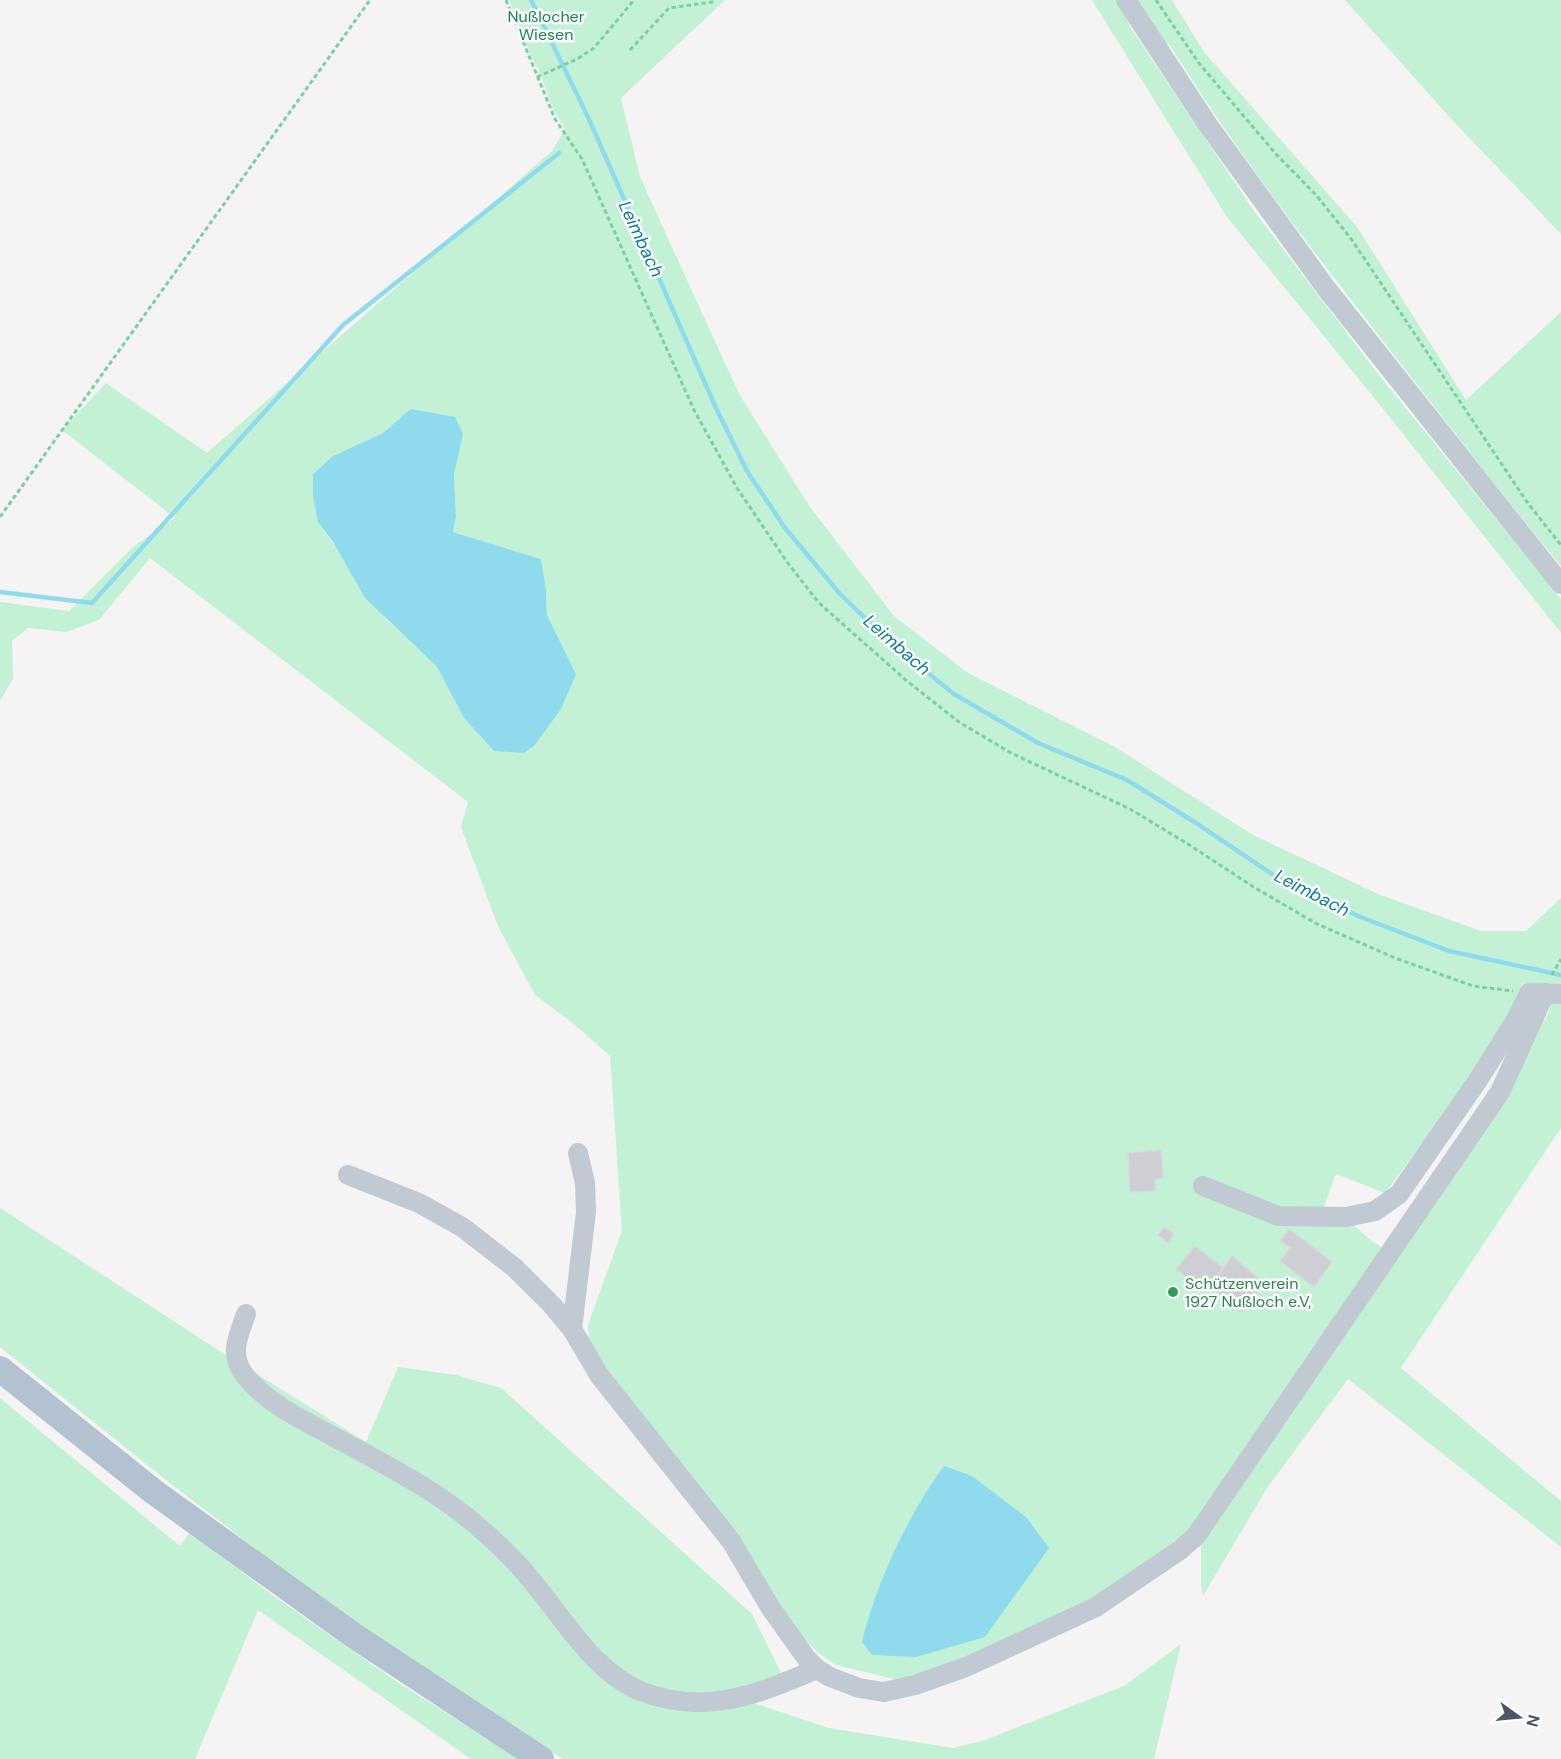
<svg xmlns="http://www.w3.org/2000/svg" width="1561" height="1759" viewBox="0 0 1561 1759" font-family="'DM Sans',sans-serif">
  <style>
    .green { fill: #c3f1d5; fill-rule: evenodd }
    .water { fill: #90daee }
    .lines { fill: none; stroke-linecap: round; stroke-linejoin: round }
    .stream { stroke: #90daee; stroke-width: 4.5 }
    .building { fill: #cdcfd5; stroke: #d7d9de; stroke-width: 1.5 }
    .path { stroke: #7ad0a6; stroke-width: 3; stroke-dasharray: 4.5 3; stroke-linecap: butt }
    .minor { stroke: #c1cad2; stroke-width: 20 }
    .major { stroke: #b3c2d1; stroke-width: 26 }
    .leisure-dot { fill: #2e9e5b; stroke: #fff; stroke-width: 2 }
    .labels { text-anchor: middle; stroke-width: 5; stroke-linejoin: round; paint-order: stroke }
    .park-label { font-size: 16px; fill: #17864f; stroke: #fff }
    .leisure-label { font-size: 16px; fill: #27864d; stroke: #fff; text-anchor: start }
    .water-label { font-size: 18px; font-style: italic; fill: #0c7c9b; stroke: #fff }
  </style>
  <rect width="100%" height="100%" fill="#f5f3f3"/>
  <g class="green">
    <path d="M509,0h216l-104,98 19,79 99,217 71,113 84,109 74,57 147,74 138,88 125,59 103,37h45l35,-33v230l-160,240 160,133v46l-213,-168 -81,109 -64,108 -2,-11v-43l-106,60 -189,80 -70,-17 -18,-12 -30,-32 -199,-274 -1,-22 34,-94 -12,-175 -36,-32 -39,-29 -37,-69 -37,-99 7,-25 -318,-244 -51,62 -33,12 -38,-4 -16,13 1,38 -13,22v-99l69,9 65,-65 41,-28 -113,-88 44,-47 101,70 345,-302 13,-22 -12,-20 -14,-39 1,-1h-2l-8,-15zM383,433l80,1 -9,41 2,42 -3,15 88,27 5,30 1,26 29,59 -82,77 -30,-33 -27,-51 -52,-49 -67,-96 15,-66zM1522,983l30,4 -3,26 -156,242 -24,-16 -21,-19 -25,-11 13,-35 49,19 70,-93 60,-95zM944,1466l-74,146c22,-51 42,-101 74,-146z"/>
    <polygon points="1092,0 1116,0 1132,30 1254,211 1378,374 1561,599 1561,633 1380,405 1227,217"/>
    <path d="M1137,0h35l32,52 153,175 109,173 95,-88v254c-62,-75 -121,-152 -181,-229 -74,-95 -147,-190 -210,-292l-6,-2z"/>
    <polygon points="1345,0 1561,0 1561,234 1454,122"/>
    <polygon points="0,1208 215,1348 366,1442 398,1367 456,1375 501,1388 752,1614 787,1685 745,1700 829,1728 953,1748 982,1741 1124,1686 1181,1644 1154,1759 563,1759 406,1660 296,1580 166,1480 0,1347"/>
    <polygon points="0,1398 180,1546 190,1532 271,1594 394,1680 519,1759 471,1759 258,1610 195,1759 0,1759"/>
  </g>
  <g class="water">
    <polygon points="411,409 455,417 463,434 454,475 456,517 453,532 541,559 546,589 547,615 576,674 561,709 534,746 524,753 494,751 464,718 437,667 365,598 333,542 318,522 313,496 313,474 333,456 383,433"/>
    <path d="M944,1466l28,10 54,41 23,31 -64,89 -69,20 -44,-2 -10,-13c14,-59 46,-127 82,-176z"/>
  </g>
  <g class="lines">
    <g class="stream">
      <polyline points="531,0 588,117 716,408 747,471 785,528 841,595 891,643 954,694 1038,743 1127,780 1196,823 1275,876 1358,916 1449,951 1561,975"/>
      <polyline points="0,592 92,603 343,325 559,153"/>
    </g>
  </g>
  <g class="building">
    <polygon points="1161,1150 1163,1178 1155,1179 1155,1191 1130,1192 1128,1153"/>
    <polygon points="1164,1227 1174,1234 1168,1243 1158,1235"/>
    <polygon points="1289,1229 1332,1262 1314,1287 1280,1261 1290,1248 1280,1241"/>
    <polygon points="1195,1246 1223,1268 1205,1292 1176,1269"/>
    <polygon points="1232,1256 1265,1284 1241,1312 1210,1287"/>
  </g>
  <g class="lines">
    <g class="path">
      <polyline points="506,0 555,119 582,159 694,410 737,488 787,562 819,603 907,681 959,722 1011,753 1130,809 1188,844 1252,886 1317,924 1395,958 1473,986 1513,991"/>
      <polyline points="1156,0 1198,62 1275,153 1316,195 1352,240 1527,502 1561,545"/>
      <polyline points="630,50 669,8 712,2 715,0"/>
      <polyline points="537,77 577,59 594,48 634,0"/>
      <polyline points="0,517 370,0"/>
      <polyline points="1552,975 1561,959"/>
    </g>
    <g class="minor">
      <polyline points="1126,0 1208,125 1326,288 1561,584"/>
      <polyline points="348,1175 419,1203 462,1227 515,1268 552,1305 572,1329 599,1375 731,1541 770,1607 807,1659 817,1669 830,1677 859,1688 884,1692 915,1685 966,1667 1096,1607 1180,1550 1196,1536 1500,1092 1545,993"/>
      <polyline points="1203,1186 1278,1216 1346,1217 1375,1211 1399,1194 1478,1080 1516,1020 1529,993 1561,994"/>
      <path d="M246,1314c-8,23 -18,41 0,63 23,28 59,44 90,61 50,27 102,53 145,91 18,16 36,33 51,52 31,37 63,93 111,111 64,24 115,2 174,-23"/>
      <polyline points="572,1329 586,1212 585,1183 578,1153"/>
    </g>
    <polyline class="major" points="0,1369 154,1492 353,1635 541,1759"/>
  </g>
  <circle class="leisure-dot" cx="1173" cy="1292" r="6"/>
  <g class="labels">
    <g class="park-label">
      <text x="546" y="22">Nußlocher<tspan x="546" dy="18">Wiesen</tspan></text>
    </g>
    <g class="leisure-label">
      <text x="1185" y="1289">Schützenverein<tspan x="1185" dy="18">1927 Nußloch e.V,</tspan></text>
    </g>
    <g class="water-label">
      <text transform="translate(641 239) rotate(65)" y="6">Leimbach</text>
      <text transform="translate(897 645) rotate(41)" y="6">Leimbach</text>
      <text transform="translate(1312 893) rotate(27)" y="6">Leimbach</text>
    </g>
  </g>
  <g transform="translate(1519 1717) rotate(105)" stroke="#ffffff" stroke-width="4.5" paint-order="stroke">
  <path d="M0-4.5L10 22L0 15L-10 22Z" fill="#4a5661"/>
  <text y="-9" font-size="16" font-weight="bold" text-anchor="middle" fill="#4a5661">N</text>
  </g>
</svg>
